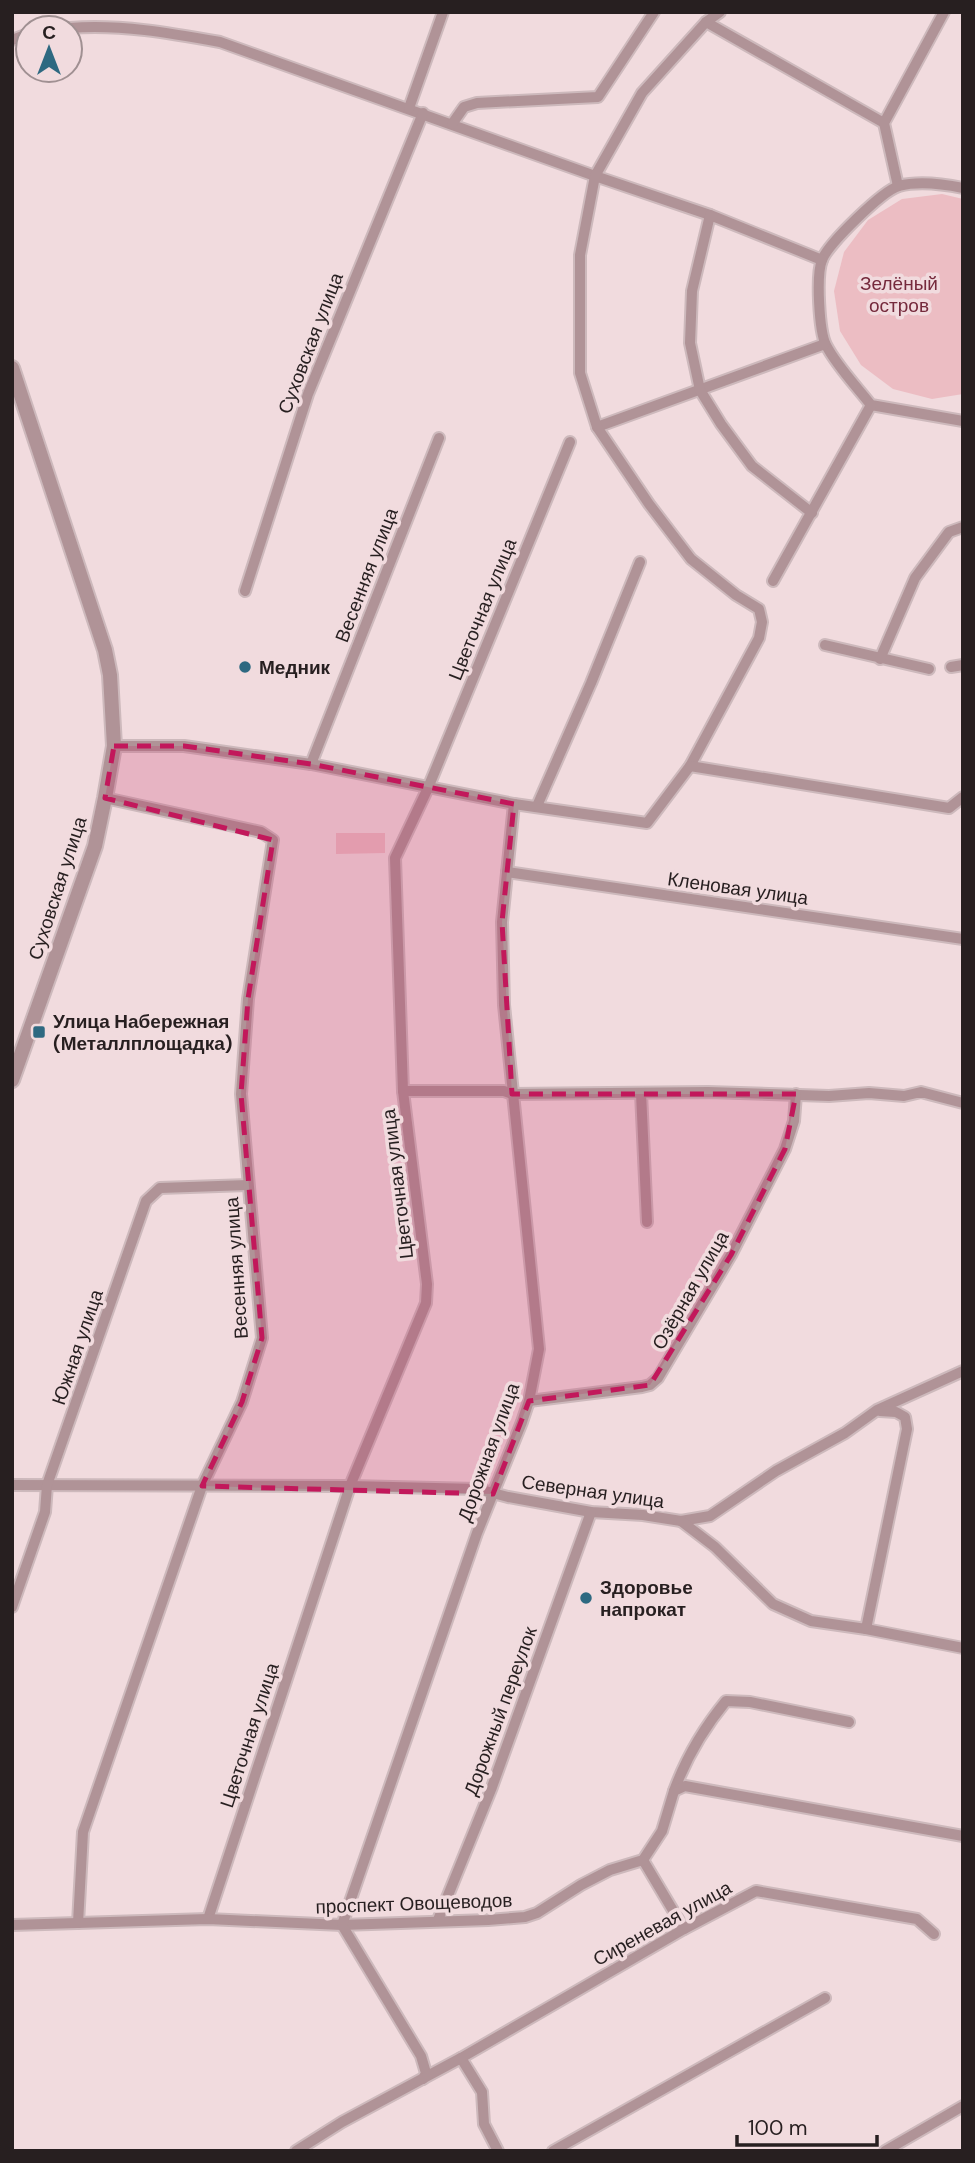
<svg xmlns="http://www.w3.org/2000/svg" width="975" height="2163" viewBox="0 0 975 2163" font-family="'DM Sans',sans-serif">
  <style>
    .green { fill: #ecbdc3 }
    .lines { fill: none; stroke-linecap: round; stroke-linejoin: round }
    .minor-casing { stroke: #cdb9bc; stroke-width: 14 }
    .tertiary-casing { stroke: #cdb9bc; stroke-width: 18 }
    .minor { stroke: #b09397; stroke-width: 10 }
    .tertiary { stroke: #b09397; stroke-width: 14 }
    .marked { fill: #c2185b; fill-opacity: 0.2; stroke: #c2185b; stroke-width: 5; stroke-dasharray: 14 9; stroke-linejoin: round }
    .poi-dot { fill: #2e6981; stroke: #f1dbde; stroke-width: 2.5 }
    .labels { text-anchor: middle; stroke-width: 7; stroke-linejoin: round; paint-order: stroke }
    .park-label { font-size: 19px; fill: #752a3c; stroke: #f1dbde }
    .street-label { font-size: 19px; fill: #271f20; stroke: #f1dbde }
    .poi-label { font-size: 19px; font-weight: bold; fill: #271f20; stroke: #f1dbde; text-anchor: start }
  </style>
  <rect width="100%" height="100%" fill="#f1dbde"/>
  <g class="green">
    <polygon points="942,194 963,199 963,394 932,399 893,389 861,365 840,331 834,291 844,252 868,220 902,199"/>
    <polygon points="336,833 385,833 385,853 336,854"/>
  </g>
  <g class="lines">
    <defs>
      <g id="minor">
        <polyline points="706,22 884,123"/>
        <path d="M70,28c50,-4 100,5 150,14l375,134 115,39"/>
        <polyline points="12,40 28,34"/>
        <polyline points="409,108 443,12"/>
        <polyline points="452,124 464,107 477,103 598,97 654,12"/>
        <polyline points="898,186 884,123 944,12"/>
        <path d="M963,188c-20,-4 -45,-7 -64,-2 -17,5 -71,58 -77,74 -6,15 -3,71 4,85 10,20 31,42 45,60l92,16"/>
        <polyline points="597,427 825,344"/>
        <polyline points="812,513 752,466 721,424 700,390 690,343 692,291 710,215 822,260"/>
        <polyline points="773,581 871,405"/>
        <polyline points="245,591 308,394 423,113"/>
        <polyline points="825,645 929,669"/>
        <polyline points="880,659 915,578 949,532 963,527"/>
        <polyline points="951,667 963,665"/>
        <polyline points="114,746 184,746 311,764 514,804 647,823 690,766 759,638 762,622 759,609 736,595 691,559 649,504 597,427 580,373 580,255 595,176 642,93 706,22 720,12"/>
        <polyline points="311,764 439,438"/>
        <polyline points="690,766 949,808 963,797"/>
        <polyline points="537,806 591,683 640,562"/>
        <polyline points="507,872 963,939"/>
        <polyline points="403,1091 504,1091 512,1094 708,1092 829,1096 869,1093 904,1096 921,1092 963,1103"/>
        <polyline points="641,1093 647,1222"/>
        <polyline points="529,1401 642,1387 650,1385 658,1378 731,1255 785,1149 794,1121 796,1094"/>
        <polyline points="12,1485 350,1486 478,1489 508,1497 591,1512 643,1515 681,1521 710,1516 776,1471 845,1433 877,1410 963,1371"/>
        <polyline points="681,1521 715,1547 773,1604 811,1621 866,1629 963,1648"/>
        <polyline points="12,1607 45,1512 47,1485 146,1201 160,1188 248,1185"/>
        <polyline points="866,1629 907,1429 905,1417 896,1412 880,1411"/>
        <path d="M674,1791c12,-33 29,-62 52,-90l24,1 99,20"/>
        <polyline points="643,1860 684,1929"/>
        <polyline points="208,1919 350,1486 426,1303 427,1284 403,1091 395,858 428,788 570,442"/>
        <polyline points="438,1920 492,1787 591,1512"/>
        <polyline points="78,1923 83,1832 202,1486 242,1402 262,1338 241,1094 248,999 273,840 261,832 105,798"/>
        <polyline points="12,1925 208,1919 342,1925 488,1920 525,1917 537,1913 581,1885 610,1870 643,1860 662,1831 674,1791 685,1786 963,1836"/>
        <polyline points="461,2058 482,2092 484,2124 498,2151"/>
        <polyline points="423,2079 426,2073 421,2056 342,1925 477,1533 522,1422 529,1401 539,1349 504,1005 502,922 514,804"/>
        <polyline points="296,2151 342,2122 461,2058 684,1929 756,1891 917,1919 934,1934"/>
        <polyline points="553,2151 825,1998"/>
        <polyline points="885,2151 963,2106"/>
      </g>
      <polyline id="tertiary" points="12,368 105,650 110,675 114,746 105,798 95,846 12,1080"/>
    </defs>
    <use href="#minor" class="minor-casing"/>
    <use href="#tertiary" class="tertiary-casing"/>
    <use href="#minor" class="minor"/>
    <use href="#tertiary" class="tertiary"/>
  </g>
  <path class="marked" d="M114,746h70l127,18 203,40 -12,118 10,172h284l-11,55 -54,106 -81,130 -121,16 -36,93 -291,-8 40,-84 20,-64 -21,-244 7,-95 25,-159 -168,-42z"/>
  <g class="poi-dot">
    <circle cx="245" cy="667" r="7"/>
    <rect x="32" y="1025" width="14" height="14" rx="3.5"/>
    <circle cx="586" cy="1598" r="7"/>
  </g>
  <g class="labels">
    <g class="park-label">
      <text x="899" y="290">Зелёный<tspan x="899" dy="22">остров</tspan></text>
    </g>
    <g class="street-label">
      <text transform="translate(310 343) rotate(-69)" y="7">Суховская улица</text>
      <text transform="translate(366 575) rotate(-69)" y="7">Весенняя улица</text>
      <text transform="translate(482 609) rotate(-68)" y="7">Цветочная улица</text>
      <text transform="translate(57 888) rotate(-72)" y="7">Суховская улица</text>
      <text transform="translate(738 888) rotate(8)" y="7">Кленовая улица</text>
      <text transform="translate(397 1184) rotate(-97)" y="7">Цветочная улица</text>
      <text transform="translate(236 1268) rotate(-94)" y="7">Весенняя улица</text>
      <text transform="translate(690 1290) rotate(-60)" y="7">Озёрная улица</text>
      <text transform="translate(77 1347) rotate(-71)" y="7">Южная улица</text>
      <text transform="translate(488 1452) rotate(-70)" y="7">Дорожная улица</text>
      <text transform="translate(593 1491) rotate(8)" y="7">Северная улица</text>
      <text transform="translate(500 1711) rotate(-70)" y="7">Дорожный переулок</text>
      <text transform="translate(249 1735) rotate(-72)" y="7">Цветочная улица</text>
      <text transform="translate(414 1903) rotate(-2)" y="7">проспект Овощеводов</text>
      <text transform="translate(662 1923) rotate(-29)" y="7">Сиреневая улица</text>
    </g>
    <g class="poi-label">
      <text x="259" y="674">Медник</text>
      <text x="53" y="1028">Улица Набережная<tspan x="53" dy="22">(Металлплощадка)</tspan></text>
      <text x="600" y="1594">Здоровье<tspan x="600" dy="22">напрокат</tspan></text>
    </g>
  </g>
  <rect width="975" height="2163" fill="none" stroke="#271f20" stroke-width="28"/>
  <g transform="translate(49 49)"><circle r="33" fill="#f1dbde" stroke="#a09092" stroke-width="2"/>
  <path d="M0-5L12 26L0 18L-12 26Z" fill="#2e6981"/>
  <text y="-10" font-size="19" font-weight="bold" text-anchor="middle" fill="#271f20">С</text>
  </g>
  <path d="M737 2135v10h140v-10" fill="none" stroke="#271f20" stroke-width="3.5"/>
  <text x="748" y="2135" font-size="21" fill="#271f20" stroke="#f1dbde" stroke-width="5" paint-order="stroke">100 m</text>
</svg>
